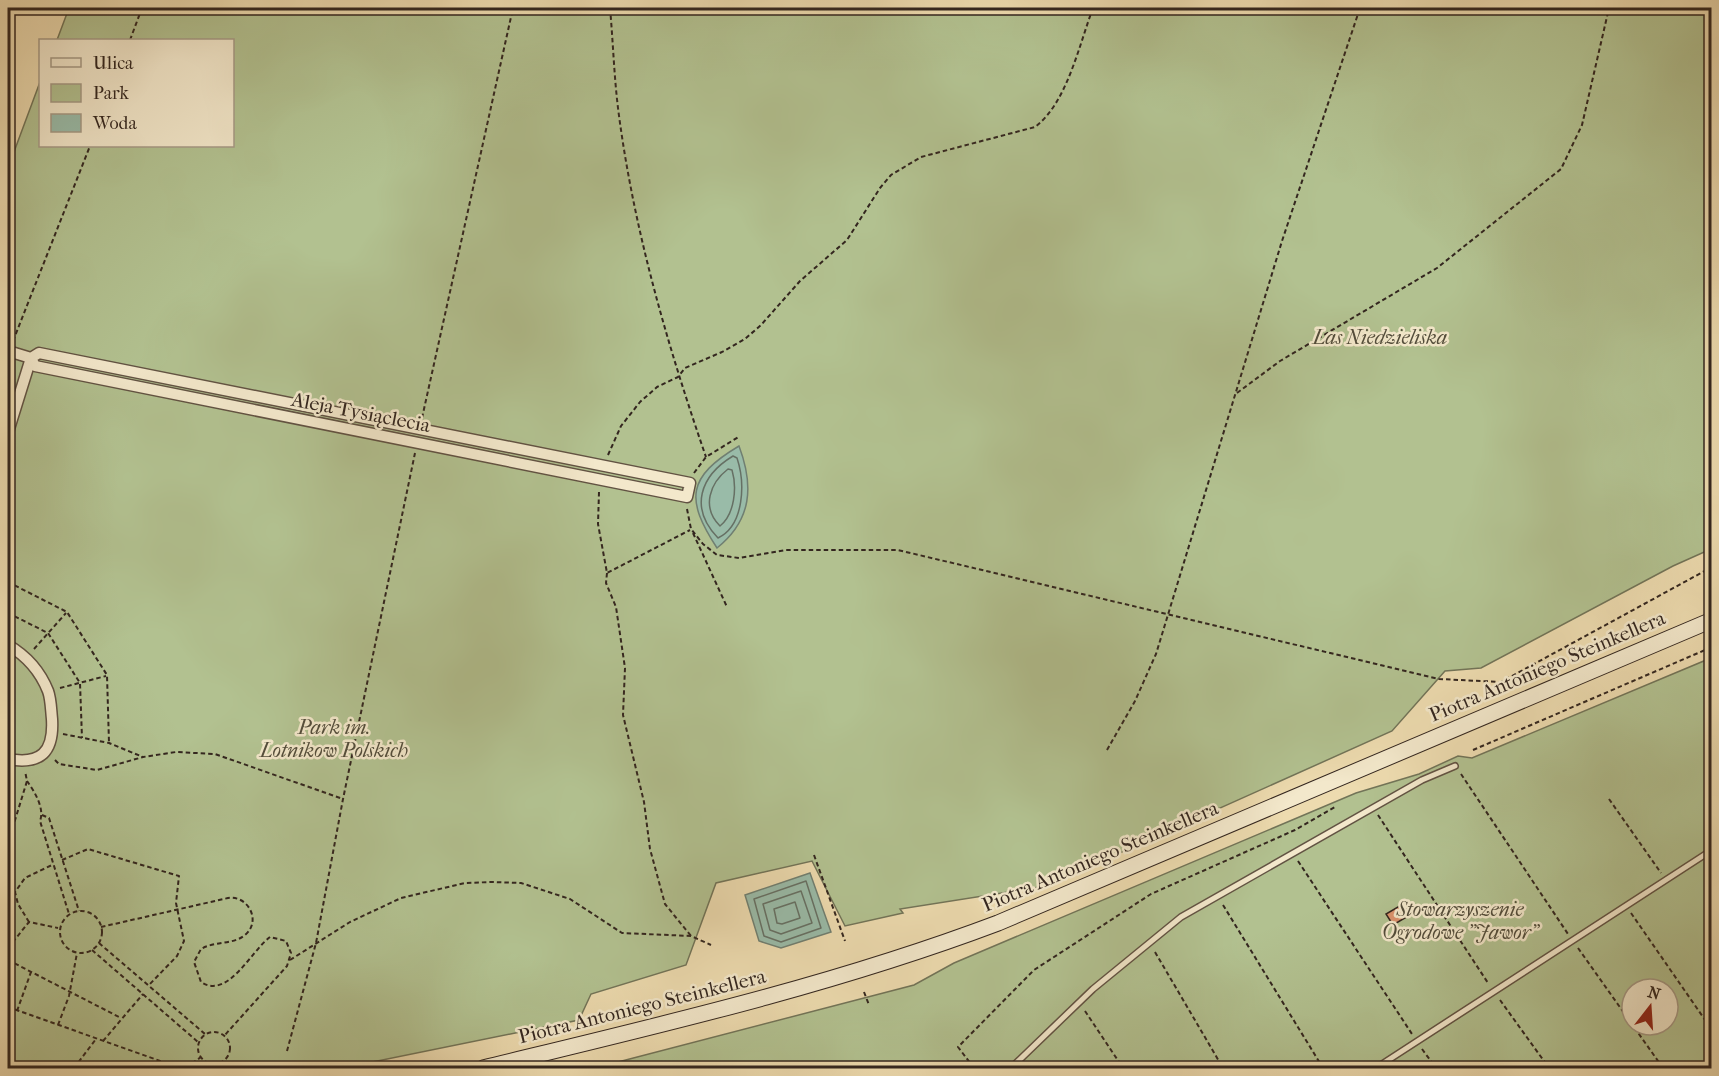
<svg xmlns="http://www.w3.org/2000/svg" width="1719" height="1076" viewBox="0 0 1719 1076" font-family="'IM FELL French Canon',serif">
  <style>
    .green { fill: #b2c190; stroke: #727458; stroke-width: 1.5; fill-rule: evenodd }
    .water { fill: #99bba8; stroke: #707f71; stroke-width: 1.5 }
    .lines { fill: none; stroke-linecap: round; stroke-linejoin: round }
    .shore { stroke: #667064; stroke-width: 1.5 }
    .building { fill: #dc936e; stroke: #33261f; stroke-width: 1.5 }
    .lane-casing { stroke: #625343; stroke-width: 8 }
    .street-casing { stroke: #625343; stroke-width: 13 }
    .secondary-casing { stroke: #33261f; stroke-width: 17 }
    .path { stroke: #33261f; stroke-width: 2; stroke-dasharray: 4.5 3; stroke-linecap: butt }
    .lane { stroke: #f3e8cb; stroke-width: 5 }
    .street { stroke: #f3e8cb; stroke-width: 10 }
    .secondary { stroke: #f3e8cb; stroke-width: 15 }
    .labels { text-anchor: middle; stroke-width: 5; stroke-linejoin: round; paint-order: stroke }
    .park-label { font-size: 20px; font-style: italic; fill: #534d3b; stroke: #f3e8cb }
    .street-label { font-size: 20px; fill: #33261f; stroke: #f3e8cb }
  </style>
  <rect width="100%" height="100%" fill="#eddbaf"/>
  <filter id="stains"><feTurbulence type="fractalNoise" baseFrequency=".00333" numOctaves="4"/><feColorMatrix values="0 0 0 0 .2 0 0 0 0 .09 0 0 0 0 .02 0 0 0 .5 -.17"/></filter>
  <radialGradient id="worn" r=".72"><stop offset=".6" stop-color="#630" stop-opacity="0"/><stop offset="1" stop-color="#630" stop-opacity=".3"/></radialGradient>
  <g class="green">
    <polygon points="69,8 1711,8 1711,549 1673,566 1481,668 1445,671 1392,731 1046,886 900,909 903,913 845,926 812,861 716,883 686,965 591,994 579,1020 343,1068 8,1068 8,168 40,82 40,146 232,146 232,40 57,40"/>
    <path d="M1711,658v410h-1116l319,-83 40,-22 402,-170 63,-19 39,-18 14,2zM1632,989h36v36h-36z"/>
  </g>
  <g class="water">
    <path d="M739,446c15,40 13,74 -22,102 -32,-49 -30,-71 22,-102z"/>
    <polygon points="810,873 831,932 781,948 759,941 745,895"/>
  </g>
  <g class="lines">
    <g class="shore">
      <path d="M733,456l4,2c8,24 8,67 -19,80 -29,-30 -18,-62 15,-82z"/>
      <path d="M728,469l4,1c5,17 3,44 -12,56 -19,-19 -10,-43 8,-57z"/>
      <polygon points="806,881 821,928 781,942 764,936 754,899"/>
      <polygon points="801,891 812,923 781,934 770,930 763,904"/>
      <polygon points="795,902 800,918 782,924 777,923 774,909"/>
    </g>
  </g>
  <polygon class="building" points="1403,904 1410,915 1393,925 1386,914"/>
  <g class="lines">
    <defs>
      <g id="lane">
        <polyline points="1011,1068 1093,989 1181,917 1422,780 1455,766"/>
        <polyline points="1376,1068 1712,850"/>
      </g>
      <g id="street">
        <polyline points="8,351 31,358 35,366 687,497 690,483 39,353 31,358"/>
        <polyline points="8,432 31,358"/>
        <path d="M8,645c17,10 32,26 40,46 3,8 3,19 4,28 2,33 -11,46 -44,40"/>
      </g>
      <path id="secondary" d="M483,1068c173,-42 348,-82 515,-145l714,-303"/>
    </defs>
    <use href="#lane" class="lane-casing"/>
    <use href="#street" class="street-casing"/>
    <use href="#secondary" class="secondary-casing"/>
    <g class="path">
      <polyline points="138,8 138,14"/>
      <path d="M610,8c3,33 4,67 8,100 15,119 49,236 88,349"/>
      <polyline points="130,40 142,8"/>
      <polyline points="13,341 90,146"/>
      <polyline points="1237,393 1280,361 1437,268 1561,169 1582,125 1609,8"/>
      <polyline points="422,418 513,8"/>
      <path d="M608,455l13,-29 19,-24 17,-15 21,-10 7,-9 37,-16 23,-13 16,-14 39,-44 47,-41 33,-52 11,-13 30,-18 114,-30c32,-24 44,-82 58,-119"/>
      <polyline points="694,473 706,457 740,436"/>
      <polyline points="599,492 598,524 607,573 690,530"/>
      <polyline points="687,509 691,529 703,544 717,555 739,558 786,550 898,550 1439,679 1501,682 1712,567"/>
      <polyline points="693,533 727,607"/>
      <polyline points="8,567 11,584"/>
      <polyline points="607,573 606,583 616,607 625,668 623,715 644,802 650,849 665,904 691,936"/>
      <polyline points="8,582 67,612 107,675 109,743"/>
      <polyline points="8,613 48,633 80,683 82,738"/>
      <polyline points="34,649 66,613"/>
      <polyline points="60,688 106,676"/>
      <polyline points="63,734 109,743 143,757"/>
      <polyline points="1107,750 1135,701 1156,654 1282,241 1360,8"/>
      <polyline points="1473,750 1712,647"/>
      <polyline points="55,760 59,764 97,770 143,757 176,752 215,754 343,799"/>
      <polyline points="1461,774 1568,934"/>
      <path d="M27,781c7,10 18,27 13,40l29,93"/>
      <polyline points="1609,799 1661,873"/>
      <polyline points="42,815 49,818 79,911"/>
      <polyline points="1378,815 1488,983"/>
      <polyline points="8,843 27,781 25,771"/>
      <polyline points="814,855 845,941"/>
      <polyline points="62,860 88,849 179,876 176,903 184,941 177,956 149,985"/>
      <polyline points="1298,861 1412,1034"/>
      <polyline points="8,888 15,892"/>
      <polyline points="1223,905 1323,1068"/>
      <circle cx="81" cy="932" r="21"/>
      <polyline points="1631,913 1712,1030"/>
      <polyline points="29,922 18,904 15,892 25,878 52,865"/>
      <path d="M101,927l127,-29c20,-3 34,23 17,37 -12,10 -31,6 -44,14l-7,13 7,20c27,18 50,-31 69,-45l16,4 5,12 -4,13 -63,70"/>
      <polyline points="99,943 205,1034"/>
      <polyline points="8,948 29,922 58,928"/>
      <polyline points="1578,948 1663,1068"/>
      <polyline points="92,950 198,1042"/>
      <polyline points="1155,952 1223,1068"/>
      <polyline points="8,960 121,1018"/>
      <polyline points="290,960 350,922 401,898 465,883 492,882 521,883 570,899 622,933 691,936 711,945"/>
      <polyline points="864,992 869,1005"/>
      <polyline points="1500,1000 1549,1068"/>
      <polyline points="8,1007 180,1068"/>
      <polyline points="17,1011 31,972"/>
      <polyline points="1085,1011 1123,1068"/>
      <polyline points="58,1025 69,996 77,953"/>
      <circle cx="214" cy="1048" r="16"/>
      <polyline points="103,1041 143,994"/>
      <polyline points="1422,1049 1436,1068"/>
      <polyline points="287,1051 316,943 343,799 415,453"/>
      <polyline points="74,1068 96,1039"/>
      <polyline points="186,1068 201,1057"/>
      <polyline points="974,1068 958,1047 1034,970 1151,894 1295,830 1335,807"/>
    </g>
    <use href="#lane" class="lane"/>
    <use href="#street" class="street"/>
    <use href="#secondary" class="secondary"/>
  </g>
  <g class="labels">
    <g class="park-label">
      <text x="1380" y="344">Las Niedzieliska</text>
      <text x="334" y="734">Park im.<tspan x="334" dy="23">Lotnikow Polskich</tspan></text>
      <text x="1460" y="916">Stowarzyszenie<tspan x="1460" dy="23">Ogrodowe "Jawor"</tspan></text>
    </g>
    <g class="street-label">
      <text transform="translate(361 412) rotate(11)" y="7">Aleja Tysiąclecia</text>
      <text transform="translate(1547 666) rotate(-23)" y="7">Piotra Antoniego Steinkellera</text>
      <text transform="translate(1100 856) rotate(-23)" y="7">Piotra Antoniego Steinkellera</text>
      <text transform="translate(642 1006) rotate(-14)" y="7">Piotra Antoniego Steinkellera</text>
    </g>
  </g>
  <rect width="1719" height="1076" fill="none" stroke="#eddbaf" stroke-width="30"/>
  <rect x="9" y="9" width="1701" height="1058" fill="none" stroke="#33261f" stroke-width="3"/>
  <rect x="15" y="15" width="1689" height="1046" fill="none" stroke="#33261f" stroke-width="1.5"/>
  <rect x="39" y="39" width="195" height="108" fill="#f3e8cb" stroke="#a69a86" stroke-width="1.5"/>
  <rect x="51" y="58" width="30" height="9" fill="#f3e8cb" stroke="#a69a86" stroke-width="1.5"/>
  <text x="93" y="69" font-size="18" fill="#33261f">Ulica</text>
  <rect x="51" y="84" width="30" height="18" fill="#b2c190" stroke="#a69a86" stroke-width="1.5"/>
  <text x="93" y="99" font-size="18" fill="#33261f">Park</text>
  <rect x="51" y="114" width="30" height="18" fill="#99bba8" stroke="#a69a86" stroke-width="1.5"/>
  <text x="93" y="129" font-size="18" fill="#33261f">Woda</text>
  <g transform="translate(1650 1007) rotate(17)"><circle r="28" fill="#f3e8cb" stroke="#a69a86" stroke-width="1.5"/>
  <path d="M0-4.5L10 22L0 15L-10 22Z" fill="#8f2418"/>
  <text y="-9" font-size="16" font-weight="bold" text-anchor="middle" fill="#33261f">N</text>
  </g>
  <rect width="100%" height="100%" filter="url(#stains)"/>
  <rect width="100%" height="100%" fill="url(#worn)"/>
</svg>
